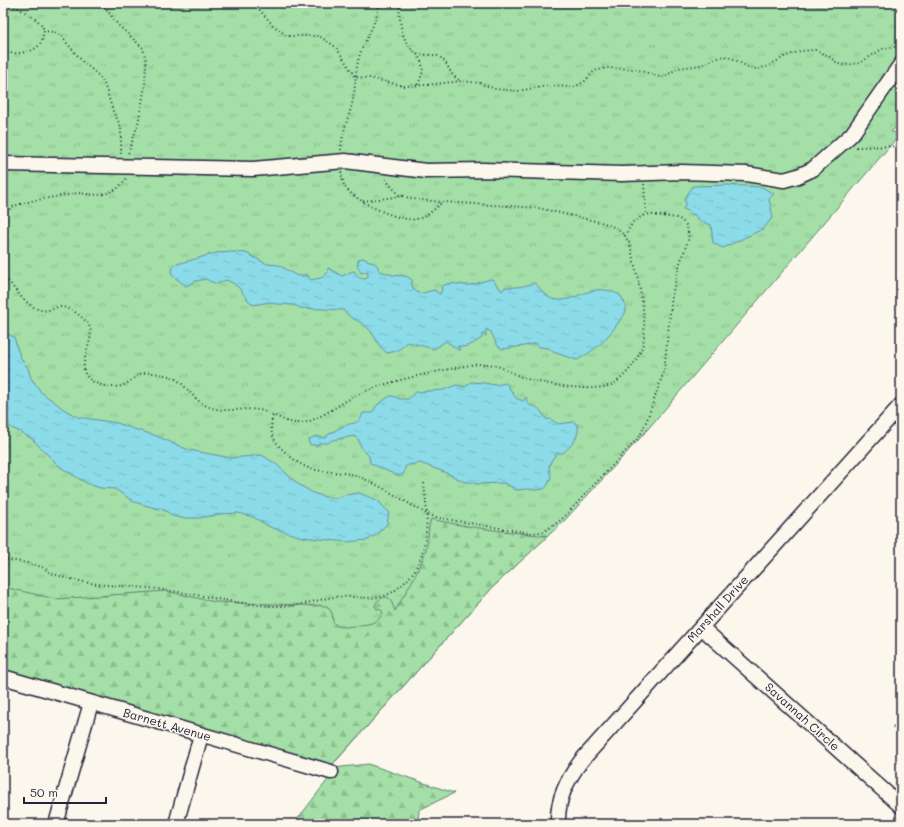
<svg xmlns="http://www.w3.org/2000/svg" width="904" height="827" viewBox="0 0 904 827" font-family="Mali,sans-serif">
  <style>
    .grass { fill: url(#grass-tufts); stroke: #628070 }
    .forest { fill: url(#forest-firs); stroke: #628070 }
    .water { fill: url(#water-ripples); stroke: #6191a3 }
    .lines { fill: none; stroke-linecap: round; stroke-linejoin: round }
    .stream { stroke: #6191a3; stroke-width: 3.5 }
    .minor-casing { stroke: #22223b; stroke-width: 17 }
    .path { stroke: #22223b; stroke-width: 2; stroke-dasharray: 1 3; stroke-linecap: butt }
    .minor { stroke: #fbf7ec; stroke-width: 14 }
    .labels { text-anchor: middle; stroke-width: 3; stroke-linejoin: round; paint-order: stroke }
    .street-label { font-size: 12px; fill: #22223b; stroke: #fbf7ec }
  </style>
  <defs>
    <pattern id="grass-tufts" width="24" height="20" patternUnits="userSpaceOnUse"><rect width="24" height="20" fill="#a3dfa6"/><path d="M3 7l-1-3M5 7V3M7 7l1-3M15 17l-1-3M17 17v-4M19 17l1-3" fill="none" stroke="#8cbf90"/></pattern>
    <pattern id="forest-firs" width="22" height="20" patternUnits="userSpaceOnUse"><rect width="22" height="20" fill="#a3dfa6"/><path d="M5 1l3.5 6h-7zM16 11l3.5 6h-7z" fill="#8cbf90"/></pattern>
    <pattern id="water-ripples" width="26" height="14" patternUnits="userSpaceOnUse"><rect width="26" height="14" fill="#8bdbe8"/><path d="M2 4q2-2 4 0t4 0M15 11q2-2 4 0t4 0" fill="none" stroke="#78bcc8"/></pattern>
  </defs>
  <rect width="100%" height="100%" fill="#fbf7ec"/>
  <filter id="ink" filterUnits="userSpaceOnUse"><feTurbulence type="fractalNoise" baseFrequency=".025" numOctaves="2"/><feDisplacementMap in="SourceGraphic" scale="8" xChannelSelector="R" yChannelSelector="G"/><feConvolveMatrix kernelMatrix="1 2 1 2 8 2 1 2 1" color-interpolation-filters="sRGB"/></filter>
  <g filter="url(#ink)">
    <polygon class="grass" points="3,3 901,3 901,122 891,132 901,133 641,437 565,520 492,588 336,761 3,665"/>
    <g class="forest">
      <path d="M431,519c38,9 78,13 117,17l-56,52 -160,177 -329,-95v-83l53,12 110,-8 49,11 112,4 5,7 1,9c6,7 12,5 21,4 11,-2 25,-1 29,-14l-2,-2 -4,-1 -2,-3c1,-6 7,-9 13,-9l4,6 3,8c11,-19 23,-38 30,-58 4,-12 2,-23 6,-34z"/>
      <polygon points="368,764 454,793 419,810 418,824 294,824 329,778 333,768"/>
    </g>
    <g class="water">
      <path d="M728,185l34,2 12,7 -5,5 4,18 -10,12 -40,19 -10,-5 -2,-18c-7,-2 -13,-4 -17,-11l-2,1 -3,-4 -6,-2 3,-6 -2,-3 9,-14z"/>
      <path d="M233,252l13,1 21,11 12,1 18,11 11,-1 1,3 2,2c9,-2 17,-2 17,-12l14,8 11,-5c5,2 6,9 12,8l3,-3v-5l-7,2 -4,-8 2,-6 4,-1 13,6 4,7c4,1 8,3 12,4 9,2 13,-2 21,6l-2,2c6,17 13,8 24,7l3,3 2,1 2,-5 -1,-2c10,-7 18,-1 29,-2 7,-1 14,-5 22,-6l10,12 3,-4c13,1 18,-1 30,-4 5,5 9,12 15,15 15,7 31,-6 46,-8 8,-1 17,1 24,5 3,5 8,11 5,18 -1,3 -5,7 -7,10 -11,16 -23,28 -41,37l-24,-8 -4,-4 -10,-1 -3,-4 -12,3 -22,3 -5,-4 -6,-13 -5,-3v7l-4,-2v4c-7,4 -15,11 -24,8l2,5 -14,-10 -12,8 -26,-7 -11,9 -10,2c-9,-6 -12,-18 -19,-25 -8,-7 -19,-10 -25,-18l-43,-2 -5,-3 -19,-1 -6,-2 -17,3c-10,-9 -13,-22 -28,-25 -7,6 -12,3 -19,-1l-10,2 -10,5 -13,-10 -2,-3 3,-8 42,-12z"/>
      <polygon points="3,332 14,337 20,357 28,368 31,378 41,392 65,410 78,417 117,423 134,429 154,435 189,450 232,458 262,455 276,464 298,484 313,493 329,498 337,498 345,495 359,493 377,500 389,512 387,524 377,534 368,540 347,542 302,537 272,528 253,517 238,513 221,514 199,518 181,518 172,516 166,511 134,502 115,489 100,488 86,483 60,467 31,438 8,426 3,427"/>
      <path d="M471,382l13,1 11,2 11,-2 10,15 7,3 3,-4c2,13 8,6 14,13 3,3 4,6 6,9h4l8,5 16,-2 4,3c2,12 -6,20 -15,28h-6l-6,8 -2,7 2,10 -4,8 -3,3 -8,1 -8,-1 -12,1 -11,-7 -29,1 -5,-2h-7l-17,-9 -27,-10 -12,2 -3,2 -1,6 -2,2h-6l-26,-12 -1,-7 -7,-7 -4,-10 -4,-3 -14,3 -8,1 -4,3h-9l-1,2h-8l-2,-5 8,-4 9,2c3,-4 16,-11 21,-13 9,-3 13,0 17,-12h9l5,-8 13,-9h3l7,3h8l8,-7 27,-2 13,-5 9,2z"/>
    </g>
    <g class="lines">
      <g class="stream">
        <polyline points="899,473 901,475"/>
        <polyline points="894,727 901,726"/>
      </g>
      <defs>
        <g id="minor">
          <polyline points="3,164 253,169 345,161 426,171 483,170 622,174 681,172 746,174 784,180 798,176 813,169 852,134 901,64"/>
          <polyline points="702,628 901,806"/>
          <polyline points="3,677 331,772"/>
          <polyline points="56,824 91,703"/>
          <polyline points="176,824 201,735"/>
          <path d="M558,824c-1,-25 9,-44 23,-63l320,-356"/>
        </g>
      </defs>
      <use href="#minor" class="minor-casing"/>
      <g class="path">
        <polyline points="102,3 118,25 143,48 146,60 145,86 138,124 128,154"/>
        <polyline points="255,3 257,7 273,25 287,36 319,36 336,47 355,77 370,78 404,86 426,85 462,81 480,83 495,89 518,91 546,86 574,87 584,82 594,71 607,68 635,69 660,77 664,77 678,68 702,65 715,59 724,56 734,59 749,68 758,69 768,66 784,57 800,51 815,50 825,54 839,64 845,65 860,63 882,49 901,46"/>
        <path d="M400,3c-2,15 2,47 20,51 7,2 15,-1 21,4 9,7 7,17 20,23"/>
        <polyline points="43,31 54,32 61,36 83,62 97,74 104,83 113,111 121,127 121,155"/>
        <path d="M3,53c13,1 37,1 40,-16 1,-4 1,-9 -2,-13 -5,-6 -23,-16 -31,-21"/>
        <path d="M417,54c8,13 7,18 0,32"/>
        <polyline points="856,147 901,146"/>
        <path d="M341,150c1,-18 8,-33 12,-50 3,-16 2,-31 7,-46 6,-17 18,-33 19,-51"/>
        <path d="M341,172c1,5 2,12 4,15 9,14 56,36 72,32 10,-2 18,-10 25,-17l96,6 66,15 12,5 9,8"/>
        <polyline points="403,196 412,199 442,202"/>
        <polyline points="363,201 403,196 399,195 385,179"/>
        <polyline points="3,214 14,206 31,201 78,193 98,195 105,194 117,189 126,179"/>
        <path d="M3,275c10,11 23,32 38,35 6,2 12,-2 17,-3 11,-1 24,9 30,17 12,16 -21,47 8,59 11,5 23,6 33,-1 4,-2 7,-6 11,-8 7,-3 18,0 26,1 21,6 23,23 41,31 17,8 35,1 52,4 15,3 26,14 42,13 15,-1 40,-20 54,-27 28,-14 59,-19 89,-26 13,-2 26,-6 39,-6 15,-1 27,9 41,14 18,6 75,16 91,5 14,-10 29,-30 29,-48 2,-27 -8,-63 -14,-91l-5,-8 8,-14 13,-8"/>
        <path d="M273,416c-6,20 4,29 18,41 6,5 13,10 21,12 15,4 30,2 45,7 24,9 47,25 70,38l-3,-31"/>
        <path d="M3,559c12,2 27,4 39,8 2,1 5,3 7,5 11,5 23,7 35,10 28,5 54,4 81,8 40,5 80,17 120,16 18,0 33,-7 50,-9 20,-2 42,6 59,-6 29,-20 32,-45 33,-77l12,4 91,15 13,-1 18,-12 79,-84 8,-19 16,-46 8,-76 8,-32 9,-25 -2,-12 -6,-6 -4,-2 -31,-4 -2,-30"/>
      </g>
      <use href="#minor" class="minor"/>
    </g>
  </g>
  <g class="labels">
    <g class="street-label">
      <text transform="translate(718 609) rotate(-48)" y="4">Marshall Drive</text>
      <text transform="translate(802 717) rotate(42)" y="4">Savannah Circle</text>
      <text transform="translate(167 725) rotate(16)" y="4">Barnett Avenue</text>
    </g>
  </g>
  <rect width="904" height="827" fill="none" stroke="#fbf7ec" stroke-width="16"/>
  <rect x="8" y="8" width="888" height="811" fill="none" stroke="#22223b" stroke-width="1.5" filter="url(#ink)"/>
  <path d="M24 797v6h82v-6" fill="none" stroke="#22223b" stroke-width="2"/>
  <text x="30" y="797" font-size="12" fill="#22223b" stroke="#fbf7ec" stroke-width="3" paint-order="stroke">50 m</text>
</svg>
